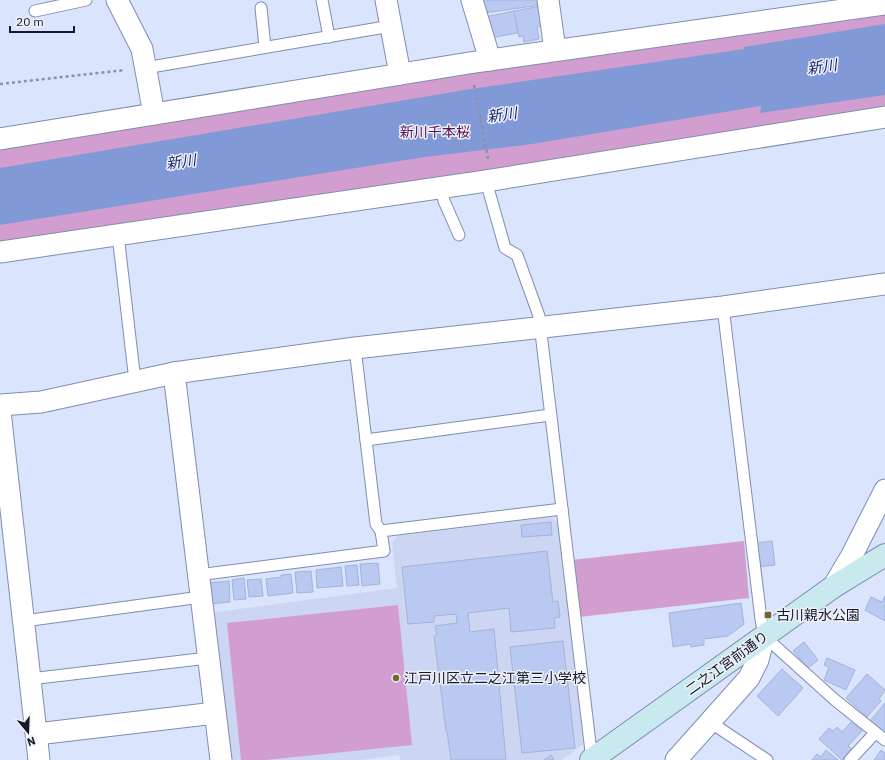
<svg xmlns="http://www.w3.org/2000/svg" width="885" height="760" viewBox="0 0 885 760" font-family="'IBM Plex Sans','Noto Sans JP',sans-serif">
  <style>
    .built { fill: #ccd6f3 }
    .green { fill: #d29ecf }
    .water { fill: #8299d7 }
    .building { fill: #bac9f1; stroke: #a4b3d9 }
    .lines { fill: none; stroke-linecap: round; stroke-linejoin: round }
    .lane-casing { stroke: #7f8db2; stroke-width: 13 }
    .street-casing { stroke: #7f8db2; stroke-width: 23 }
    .secondary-casing { stroke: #7f8db2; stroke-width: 24 }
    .path { stroke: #8a92a6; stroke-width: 2.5; stroke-dasharray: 3 3; stroke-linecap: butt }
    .lane { stroke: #fff; stroke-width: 11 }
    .street { stroke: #fff; stroke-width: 21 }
    .secondary { stroke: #c8e9ee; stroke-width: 22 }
    .poi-dot { fill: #766331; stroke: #eef1f9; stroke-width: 1.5 }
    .labels { text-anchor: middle; stroke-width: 3; stroke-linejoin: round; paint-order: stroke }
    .park-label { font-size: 14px; fill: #561354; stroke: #eef1f9 }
    .poi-label { font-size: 14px; fill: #151a28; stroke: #eef1f9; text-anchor: start }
    .street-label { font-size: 14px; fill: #151a28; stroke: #eef1f9 }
    .water-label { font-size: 15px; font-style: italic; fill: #18266f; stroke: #eef1f9 }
  </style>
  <rect width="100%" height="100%" fill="#dae4fc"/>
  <polygon class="built" points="551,517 559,524 583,744 562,760 400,760 399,755 361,760 226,760 209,613 397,588 392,543 397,536"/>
  <g class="green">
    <polygon points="885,11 885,110 0,248 0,149 480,71"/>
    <polygon points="744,541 749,598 579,617 572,560"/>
    <polygon points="398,605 412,745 266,760 241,760 227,623"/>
  </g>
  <polygon class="water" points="885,24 885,95 760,113 761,106 532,144 425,157 0,225 0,168 471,89 744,49 744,47"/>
  <g class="building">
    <polygon points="483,0 539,0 540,5 485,13"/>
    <polygon points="541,6 545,25 537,27 539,39 524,42 523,36 519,37 514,11"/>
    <polygon points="514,11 518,33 489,38 485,17"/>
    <polygon points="551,522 552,535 522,537 521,525"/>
    <polygon points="772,541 775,565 759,567 756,543"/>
    <polygon points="547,551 553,602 558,601 560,617 554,618 555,628 511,632 509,608 468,613 470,632 494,629 506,760 451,760 447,731 446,731 434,636 437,635 435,626 457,623 456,614 434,616 434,622 408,624 402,567"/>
    <polygon points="378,563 380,584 362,586 360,564"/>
    <polygon points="357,565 359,585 347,586 345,566"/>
    <polygon points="341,567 343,586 317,588 316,570"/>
    <polygon points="311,571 313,592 297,593 295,572"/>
    <polygon points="291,574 293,593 268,596 266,579 281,577 281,575"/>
    <polygon points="244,578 246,599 234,600 232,580"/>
    <polygon points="261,579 263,596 249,597 247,580"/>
    <polygon points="229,581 230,602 210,604 208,583"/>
    <polygon points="885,596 885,621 865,610 871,597 882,602"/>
    <polygon points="741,603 744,624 728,636 704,639 704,645 691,647 690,644 673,647 669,613"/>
    <polygon points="563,641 575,748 522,753 510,647"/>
    <polygon points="804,642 818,660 808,668 793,651"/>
    <polygon points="827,658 855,670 846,690 824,680 829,667 824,665"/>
    <polygon points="782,669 803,688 778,716 757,696"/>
    <polygon points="867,674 885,690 879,699 881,701 867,717 846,698"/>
    <polygon points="885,703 885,733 870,721"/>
    <polygon points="851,722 862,731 848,746 852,749 842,760 819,739 829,728 833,731 837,727 842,732"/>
    <polygon points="826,750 838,760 812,760 817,754 821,757"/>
    <polygon points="881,750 885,753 885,760 874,760"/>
    <polygon points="551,755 554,760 544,760"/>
  </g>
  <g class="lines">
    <defs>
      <g id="lane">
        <polyline points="322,0 329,37"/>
        <polyline points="261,8 265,47"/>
        <polyline points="35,11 86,0"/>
        <polyline points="145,68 391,26"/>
        <polyline points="486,181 505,248 517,255 539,316 592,760"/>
        <polyline points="441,187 444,201 459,235"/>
        <polyline points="118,235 135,381"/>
        <polyline points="723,307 761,619 764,636 835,700 885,740"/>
        <polyline points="355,348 376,524 381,531"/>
        <polyline points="366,440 550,415"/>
        <polyline points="198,575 384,551 381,531 562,509"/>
        <polyline points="24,621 201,597"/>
        <polyline points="30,679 208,658"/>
        <polyline points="710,722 767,760"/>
        <polyline points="850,760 875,733"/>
      </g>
      <g id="street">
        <polyline points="117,0 142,49 154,114"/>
        <polyline points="386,0 400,74"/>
        <polyline points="472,0 490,60"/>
        <polyline points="548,0 555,50"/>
        <polyline points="0,139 469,63 885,4"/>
        <polyline points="0,252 486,181 885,117"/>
        <polyline points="174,373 221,760"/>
        <polyline points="0,405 41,402 174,373 355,348 723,307 885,284"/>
        <polyline points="0,411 39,760"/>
        <polyline points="833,587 852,555 885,490"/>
        <polyline points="37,734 215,713"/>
        <polyline points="676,760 749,678 758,660 764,636"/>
      </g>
      <polyline id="secondary" points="591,760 833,587 885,555"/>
    </defs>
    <use href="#lane" class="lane-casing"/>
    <use href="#street" class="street-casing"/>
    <use href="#secondary" class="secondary-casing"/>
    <g class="path">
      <polyline points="0,84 125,70"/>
      <polyline points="474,85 488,158 490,158"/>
    </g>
    <use href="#lane" class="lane"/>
    <use href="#street" class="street"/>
    <use href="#secondary" class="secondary"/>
  </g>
  <g class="poi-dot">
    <rect x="764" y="611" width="8" height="8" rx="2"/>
    <circle cx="396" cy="678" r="4"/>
  </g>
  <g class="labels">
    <g class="park-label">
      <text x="435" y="137">新川千本桜</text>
    </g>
    <g class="poi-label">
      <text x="776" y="620">古川親水公園</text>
      <text x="404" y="683">江戸川区立二之江第三小学校</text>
    </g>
    <g class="street-label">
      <text transform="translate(727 663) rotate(-36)" y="5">二之江宮前通り</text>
    </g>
    <g class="water-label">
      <text transform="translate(822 67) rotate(-8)" y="5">新川</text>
      <text transform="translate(502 115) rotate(-8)" y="5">新川</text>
      <text transform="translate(181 162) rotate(-8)" y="5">新川</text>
    </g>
  </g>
  <g transform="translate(28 732) rotate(161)" stroke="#eef1f9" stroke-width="3" paint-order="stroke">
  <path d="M0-3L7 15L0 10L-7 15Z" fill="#151a28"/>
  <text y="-6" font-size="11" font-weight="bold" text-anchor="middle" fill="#151a28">N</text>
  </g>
  <path d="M10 26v6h64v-6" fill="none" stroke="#151a28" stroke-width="2"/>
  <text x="16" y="26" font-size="12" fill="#151a28" stroke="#eef1f9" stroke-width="3" paint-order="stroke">20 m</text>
</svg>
